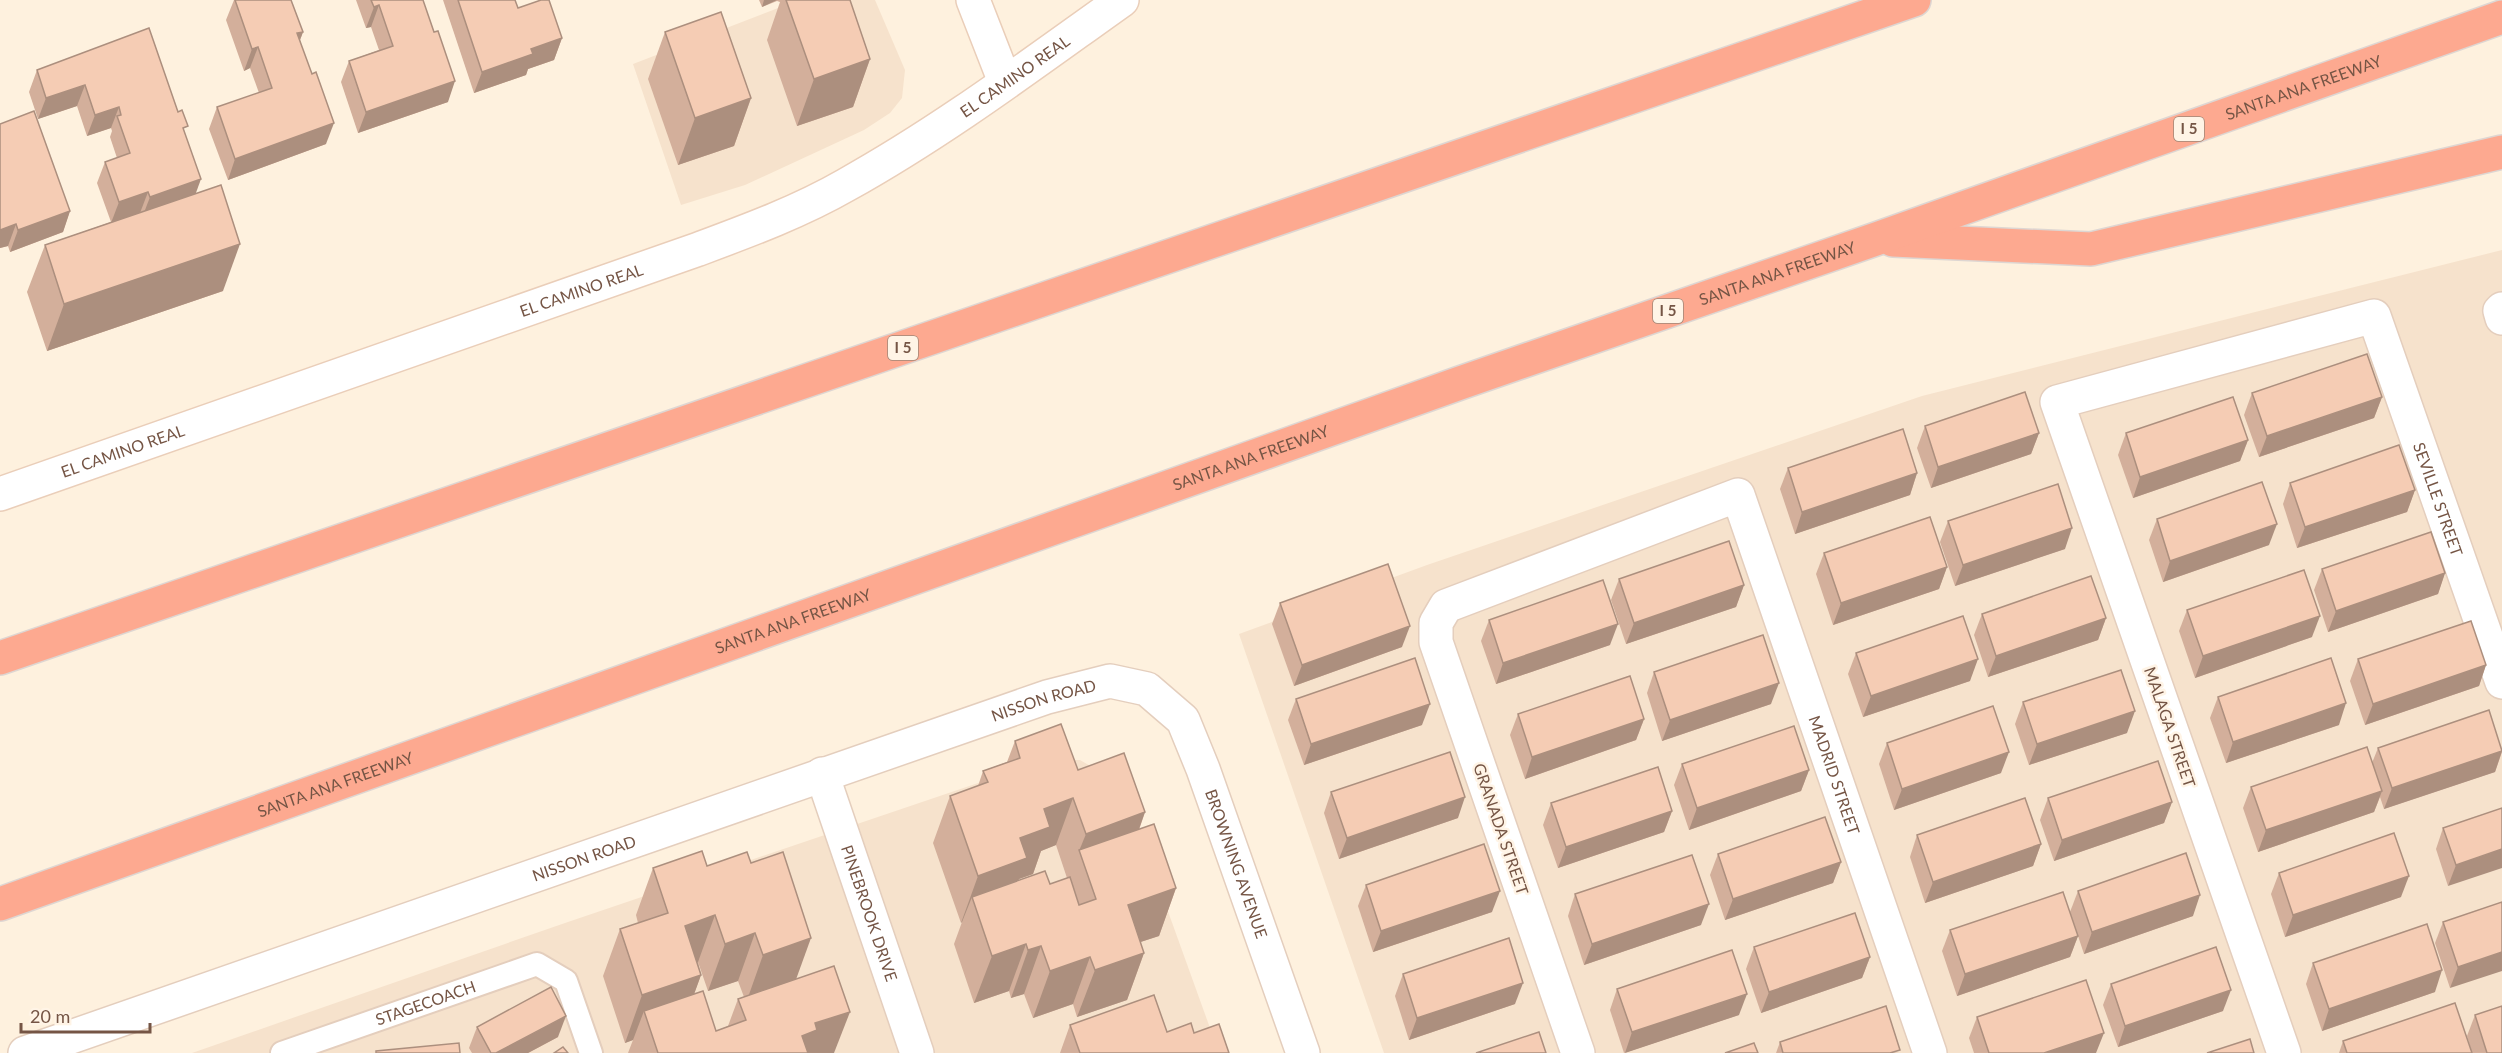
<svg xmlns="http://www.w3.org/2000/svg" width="2502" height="1053" viewBox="0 0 2502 1053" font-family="Lato,sans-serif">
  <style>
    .residential { fill: #f6e2cc }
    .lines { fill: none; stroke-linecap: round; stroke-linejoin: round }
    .service-casing { stroke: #e4cebd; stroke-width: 26 }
    .minor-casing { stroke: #e4cebd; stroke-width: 36 }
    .tertiary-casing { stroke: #e4cebd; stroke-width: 36 }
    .secondary-casing { stroke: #eaceb9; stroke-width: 36 }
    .motorway-casing { stroke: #ded6d2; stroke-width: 36 }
    .service { stroke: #fff; stroke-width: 22 }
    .minor { stroke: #fff; stroke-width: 33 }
    .tertiary { stroke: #fff; stroke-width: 33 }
    .secondary { stroke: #fff; stroke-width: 33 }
    .motorway { stroke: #fda990; stroke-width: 33 }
    .wall { fill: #d3af9b; fill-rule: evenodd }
    .shaded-wall { fill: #ac8f7e }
    .building { fill: #f5ccb4; stroke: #ac8f7e; stroke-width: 1.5 }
    .labels { text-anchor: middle; stroke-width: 5; stroke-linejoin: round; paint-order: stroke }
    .shield { fill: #fff4e6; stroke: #9e8575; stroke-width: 1.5 }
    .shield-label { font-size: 15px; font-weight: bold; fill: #755545 }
    .street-label { font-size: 16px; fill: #755545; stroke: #fff4e6 }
  </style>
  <rect width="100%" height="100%" fill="#fef1de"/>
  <g class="residential">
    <polygon points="799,0 875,0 905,70 902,98 890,113 864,130 745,185 681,205 633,64"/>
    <polygon points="2502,250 2502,1053 1384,1053 1239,634 1427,565 1922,396"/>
    <polygon points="1046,760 1080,760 1099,771 1134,817 1219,1053 192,1053 565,923"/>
  </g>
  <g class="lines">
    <defs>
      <g id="service">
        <path id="s1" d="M282,1053l255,-89 29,17 25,72"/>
      </g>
      <g id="minor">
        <polyline points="2502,309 2500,311 2502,318"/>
        <path id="s2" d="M822,774l95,279"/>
        <path id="s3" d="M1578,1053l-142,-411v-19l10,-17 292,-111 192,558"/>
        <path id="s4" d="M2284,1053l-227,-651 317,-86 128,366"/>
      </g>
      <g id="tertiary">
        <path id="s5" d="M25,1053l1022,-356 63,-16 37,8 36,31 20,49 100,284"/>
      </g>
      <g id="secondary">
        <polyline points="973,0 1005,82"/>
        <path id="s6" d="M0,494l696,-244c51,-19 103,-38 150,-65 97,-54 186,-121 276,-185"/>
      </g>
      <g id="motorway">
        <polyline points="1893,240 2091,249 2502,152"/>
        <polyline points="0,658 1914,0"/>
        <path id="s7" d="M0,904l1460,-521 416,-144 626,-222"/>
      </g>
    </defs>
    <use href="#service" class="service-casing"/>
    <use href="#minor" class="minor-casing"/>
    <use href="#tertiary" class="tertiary-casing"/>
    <use href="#secondary" class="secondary-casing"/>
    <use href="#motorway" class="motorway-casing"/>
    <use href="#service" class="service"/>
    <use href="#minor" class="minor"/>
    <use href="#tertiary" class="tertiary"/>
    <use href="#secondary" class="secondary"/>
    <use href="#motorway" class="motorway"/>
  </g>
  <g class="wall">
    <polygon points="234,0 291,0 303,32 300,40 326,144 228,180 209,129 217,107 259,93 250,68 244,71 226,20"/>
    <polygon points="356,0 423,0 448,102 358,133 341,82 349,61 379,50 371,27 366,28"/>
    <polygon points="443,0 515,0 518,8 562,38 554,60 528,69 526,75 474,93"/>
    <polygon points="759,0 850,0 870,59 853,107 797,126 767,40 780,2 777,1 762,7"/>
    <polygon points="149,28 185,133 195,194 223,291 47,351 27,292 45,245 111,222 97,183 105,162 117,158 110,137 112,131 111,128 87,136 77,106 38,119 29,92 37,70"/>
    <polygon points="665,32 751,98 734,146 678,165 648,79"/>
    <polygon points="0,124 70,211 63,232 10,252 8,246 0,248"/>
    <polygon points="2252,393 2382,397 2374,418 2259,457 2244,415"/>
    <polygon points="1925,426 2039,433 2031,454 1931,488 1917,448"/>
    <polygon points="2126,433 2248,440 2240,461 2133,498 2118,455"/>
    <polygon points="1788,468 1917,473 1910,495 1795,534 1780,489"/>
    <polygon points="2290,483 2415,490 2407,512 2297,548 2283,504"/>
    <polygon points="2157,519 2269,545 2163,582 2149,540"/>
    <polygon points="1948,521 2065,549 1955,586 1940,542"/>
    <polygon points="1824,553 1947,567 1939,589 1833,625 1816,574"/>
    <polygon points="2322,569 2445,573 2438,594 2328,632 2314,590"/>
    <polygon points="1619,579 1744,585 1736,607 1626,644 1611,600"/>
    <polygon points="1280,603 1402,647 1294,686 1272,624"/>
    <polygon points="2187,610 2312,637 2195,678 2179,631"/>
    <polygon points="1982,614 2106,618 2098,640 1988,677 1974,635"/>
    <polygon points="1489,620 1610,645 1496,684 1481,641"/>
    <polygon points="1856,653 1970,681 1863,717 1848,674"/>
    <polygon points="2358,659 2486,665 2479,686 2365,725 2350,681"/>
    <polygon points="1654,672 1771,704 1662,741 1647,693"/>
    <polygon points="2218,697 2339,725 2226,763 2210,718"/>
    <polygon points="1296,699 1422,725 1304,765 1288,720"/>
    <polygon points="2023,702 2127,733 2029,765 2015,724"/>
    <polygon points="1518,714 1644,719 1636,740 1525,779 1510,735"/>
    <path d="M1015,741l63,29 67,42 -6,18 37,58 -17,48 -19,6 4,11 -17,47 -50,17 -4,-13 -40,14 -9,-24 -13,4 -2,-7 -35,12 -20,-59 8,-22 -1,1 -28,-80 17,-47 28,-10 5,-15 24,-9zM1056,845l11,33 -17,6 -32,-4 1,-1 14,-5 8,-23z"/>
    <polygon points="1887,743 2001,773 1894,810 1879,764"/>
    <polygon points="2378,748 2502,749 2502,752 2495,772 2384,809 2380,797 2374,812 2258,852 2243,808 2251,787 2372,763"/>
    <polygon points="1682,764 1809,770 1801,791 1689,830 1674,785"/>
    <polygon points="1331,792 1458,818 1339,859 1324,813"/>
    <polygon points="2048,798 2172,802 2164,823 2054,861 2040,820"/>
    <polygon points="1551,803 1672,811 1664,832 1558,868 1543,825"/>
    <polygon points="2502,808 2448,886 2436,849 2443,828"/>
    <polygon points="1917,835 2041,844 2033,866 1925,903 1910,857"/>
    <polygon points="1718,854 1841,862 1833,883 1725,920 1710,875"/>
    <path d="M751,863l45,116 38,74h-206l5,-13 -8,3 -22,-67 17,-47 18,-6 -2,-8 17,-47 54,-2zM698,962l10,29 30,-10 6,16 -6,2 -10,27 -12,5 -22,-37 7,-19z"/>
    <polygon points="2279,873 2401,897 2285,937 2271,894"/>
    <polygon points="1366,885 1492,912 1373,952 1358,906"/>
    <polygon points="2078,891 2193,916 2084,954 2070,912"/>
    <polygon points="1575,894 1701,925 1584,965 1568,916"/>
    <polygon points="2502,902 2450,988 2435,943 2443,922"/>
    <polygon points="1950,930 2078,936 2070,957 1957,996 1942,951"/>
    <polygon points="1754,947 1870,957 1862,978 1761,1013 1746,969"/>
    <polygon points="2313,963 2435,992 2322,1031 2306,984"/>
    <polygon points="1403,974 1515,1004 1409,1040 1395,996"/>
    <polygon points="2111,984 2223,1011 2118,1047 2103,1005"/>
    <polygon points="1617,989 1739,1015 1624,1053 1610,1010"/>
    <polygon points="2475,1015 2502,1053 2472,1053 2467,1036"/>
    <polygon points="1977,1017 2096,1053 1974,1053 1969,1038"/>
    <polygon points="1070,1025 1194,1033 1229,1053 1060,1053"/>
    <polygon points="477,1027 558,1037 528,1053 472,1053 469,1048"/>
    <polygon points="2343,1041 2472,1053 2339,1053"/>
    <polygon points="1780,1042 1899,1053 1776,1053"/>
  </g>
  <g class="shaded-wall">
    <polygon points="764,0 777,0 762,7"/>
    <polygon points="379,5 371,27 366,28 374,7"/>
    <polygon points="303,32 295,53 297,33"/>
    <polygon points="562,38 554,60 528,69 526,75 474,93 482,72 531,49"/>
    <polygon points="258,47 250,68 244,71 252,49"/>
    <polygon points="870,59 853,107 797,126 814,79"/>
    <polygon points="455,81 448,102 358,133 366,112"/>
    <polygon points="85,85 77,106 38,119 46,98"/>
    <polygon points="751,98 734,146 678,165 695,118"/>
    <polygon points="119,107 111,128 87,136 95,115"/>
    <polygon points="334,123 326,144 228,180 235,159"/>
    <polygon points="201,179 193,201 142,218 150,197"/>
    <polygon points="148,192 140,213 111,223 119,202"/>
    <polygon points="70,211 63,232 10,252 18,230"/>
    <polygon points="16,224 8,246 0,248 0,230"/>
    <polygon points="240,244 223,291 47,351 64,304"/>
    <polygon points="2382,397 2374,418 2259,457 2267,436"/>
    <polygon points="2039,433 2031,454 1931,488 1938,467"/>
    <polygon points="2248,440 2240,461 2133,498 2140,477"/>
    <polygon points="1917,473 1910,495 1795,534 1802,512"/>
    <polygon points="2415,490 2407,512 2297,548 2305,527"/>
    <polygon points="2277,524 2269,545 2163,582 2170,561"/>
    <polygon points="2072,528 2065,549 1955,586 1963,565"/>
    <polygon points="1947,567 1939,589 1833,625 1841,603"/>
    <polygon points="2445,573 2438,594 2328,632 2336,611"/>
    <polygon points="1744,585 1736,607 1626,644 1634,623"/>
    <polygon points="2320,616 2312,637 2195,678 2203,656"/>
    <polygon points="2106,618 2098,640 1988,677 1996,656"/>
    <polygon points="1618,624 1610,645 1496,684 1503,663"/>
    <polygon points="1410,626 1402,647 1294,686 1302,665"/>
    <polygon points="1978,659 1970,681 1863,717 1871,696"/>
    <polygon points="2486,665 2479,686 2365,725 2373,704"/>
    <polygon points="1779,683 1771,704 1662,741 1670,720"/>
    <polygon points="2346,703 2339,725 2226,763 2233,742"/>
    <polygon points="1430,704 1422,725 1304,765 1311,744"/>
    <polygon points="2135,711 2127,733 2029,765 2037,744"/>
    <polygon points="1644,719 1636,740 1525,779 1532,757"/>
    <polygon points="2502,751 2495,772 2384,809 2392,788"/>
    <polygon points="2009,752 2001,773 1894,810 1902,789"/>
    <polygon points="1809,770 1801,791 1689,830 1697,808"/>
    <polygon points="2382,791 2374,812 2258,852 2266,830"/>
    <polygon points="1465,797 1458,818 1339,859 1347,838"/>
    <polygon points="1073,798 1056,845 1041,851 1033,874 1019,879 1009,905 972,897 962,922 961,923 978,876 1020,838 1044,809"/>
    <polygon points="2172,802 2164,823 2054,861 2062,840"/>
    <polygon points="1672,811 1664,832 1558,868 1566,847"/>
    <polygon points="1145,812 1128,860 1079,851 1086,834"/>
    <polygon points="2041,844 2033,866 1925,903 1933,882"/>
    <polygon points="2502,849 2502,868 2448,886 2456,865"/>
    <polygon points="1841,862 1833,883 1725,920 1733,899"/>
    <polygon points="2409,876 2401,897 2285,937 2293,915"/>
    <polygon points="1176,888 1159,936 1110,952 1128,905"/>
    <polygon points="1500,891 1492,912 1373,952 1381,931"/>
    <polygon points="2200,895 2193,916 2084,954 2092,932"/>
    <polygon points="1709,904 1701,925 1584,965 1592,944"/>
    <polygon points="715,915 698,962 668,973 685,926"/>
    <polygon points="755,933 738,981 708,991 725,944"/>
    <polygon points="2078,936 2070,957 1957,996 1965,974"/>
    <polygon points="811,938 794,985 746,1003 763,955"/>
    <polygon points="1026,944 1009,991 974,1003 992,956"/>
    <polygon points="1041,946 1024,994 1011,998 1028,950"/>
    <polygon points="2502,952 2502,971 2450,988 2458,967"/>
    <polygon points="1144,953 1127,1000 1077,1017 1095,970"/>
    <polygon points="1090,957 1073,1004 1033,1018 1050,971"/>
    <polygon points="1870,957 1862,978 1761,1013 1769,992"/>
    <polygon points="2442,970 2435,992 2322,1031 2329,1009"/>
    <polygon points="701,975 684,1022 644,1011 633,1040 625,1043 642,995"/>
    <polygon points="1523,983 1515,1004 1409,1040 1417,1018"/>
    <polygon points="2231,990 2223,1011 2118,1047 2125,1026"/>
    <polygon points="1747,994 1739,1015 1625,1053 1632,1032"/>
    <polygon points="850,1012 834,1053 796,1053 802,1036 815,1023"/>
    <polygon points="566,1016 558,1037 528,1053 496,1053"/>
    <polygon points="2104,1033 2096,1053 2044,1053"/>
  </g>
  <g class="building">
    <polygon points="235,0 291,0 303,32 297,33 312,74 316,72 334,123 235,159 217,107 272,88 258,47 252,49"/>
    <polygon points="371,0 423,0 434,32 438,31 455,81 366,112 349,61 393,46 379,5 374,7"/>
    <polygon points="458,0 515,0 518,8 541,0 549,0 562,38 531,49 533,54 482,72"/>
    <polygon points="786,0 850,0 870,59 814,79"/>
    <polygon points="721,12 751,98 695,118 665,32"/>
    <polygon points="149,28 178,112 182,110 188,126 183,128 201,179 150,197 148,192 119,202 105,162 130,153 117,116 121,115 119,107 95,115 85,85 46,98 37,70"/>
    <polygon points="34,111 70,211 18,230 16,224 0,230 0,124"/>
    <polygon points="221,185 240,244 64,304 45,245"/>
    <polygon points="2367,354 2382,397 2267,436 2252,393"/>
    <polygon points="2025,392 2039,433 1938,467 1925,426"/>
    <polygon points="2233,397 2248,440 2140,477 2126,433"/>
    <polygon points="1903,429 1917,473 1802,512 1788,468"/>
    <polygon points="2399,445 2415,490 2305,527 2290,483"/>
    <polygon points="2262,482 2277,524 2170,561 2157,519"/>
    <polygon points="2058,484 2072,528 1963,565 1948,521"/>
    <polygon points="1930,517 1947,567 1841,603 1824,553"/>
    <polygon points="2431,532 2445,573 2336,611 2322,569"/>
    <polygon points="1729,541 1744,585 1634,623 1619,579"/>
    <polygon points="1388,564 1410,626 1302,665 1280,603"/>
    <polygon points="2304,570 2320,616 2203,656 2187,610"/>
    <polygon points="2091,576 2106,618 1996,656 1982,614"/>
    <polygon points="1603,580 1618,624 1503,663 1489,620"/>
    <polygon points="1963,616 1978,659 1871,696 1856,653"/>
    <polygon points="2471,621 2486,665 2373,704 2358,659"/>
    <polygon points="1763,635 1779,683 1670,720 1654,672"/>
    <polygon points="1415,658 1430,704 1311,744 1296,699"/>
    <polygon points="2331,658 2346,703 2233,742 2218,697"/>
    <polygon points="2121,670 2135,711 2037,744 2023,702"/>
    <polygon points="1630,676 1644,719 1532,757 1518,714"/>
    <polygon points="1993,706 2009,752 1902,789 1887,743"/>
    <polygon points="2489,710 2502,751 2392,788 2378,748"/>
    <polygon points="1061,724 1078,770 1124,753 1145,812 1086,834 1073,798 1044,809 1050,827 1020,838 1027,858 978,876 950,796 988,782 983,771 1020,758 1015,741"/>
    <polygon points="1794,726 1809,770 1697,808 1682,764"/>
    <polygon points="2367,747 2382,791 2266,830 2251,787"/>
    <polygon points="1450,752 1465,797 1347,838 1331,792"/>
    <polygon points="2158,761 2172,802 2062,840 2048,798"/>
    <polygon points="1658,767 1672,811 1566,847 1551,803"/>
    <polygon points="2025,798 2041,844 1933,882 1917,835"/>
    <polygon points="2502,808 2502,849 2456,865 2443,828"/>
    <polygon points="1825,817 1841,862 1733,899 1718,854"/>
    <polygon points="1154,824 1176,888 1128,905 1144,953 1095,970 1090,957 1050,971 1041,946 1028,950 1026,944 992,956 972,897 1045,871 1050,884 1070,877 1079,905 1096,899 1079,850"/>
    <polygon points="2394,833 2409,876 2293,915 2279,873"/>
    <polygon points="1484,844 1500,891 1381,931 1366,885"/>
    <polygon points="702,851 707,866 747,852 751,863 783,852 811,938 763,955 755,933 725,944 715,915 685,926 701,975 642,995 620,929 668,913 653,868"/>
    <polygon points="2186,853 2200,895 2092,932 2078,891"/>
    <polygon points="1692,855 1709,904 1592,944 1575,894"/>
    <polygon points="2063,892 2078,936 1965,974 1950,930"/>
    <polygon points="2502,902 2502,952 2458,967 2443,922"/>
    <polygon points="1855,913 1870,957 1769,992 1754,947"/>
    <polygon points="2427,924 2442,970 2329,1009 2313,963"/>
    <polygon points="1509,938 1523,983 1417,1018 1403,974"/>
    <polygon points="2216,947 2231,990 2125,1026 2111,984"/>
    <polygon points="1732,950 1747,994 1632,1032 1617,989"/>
    <polygon points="834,966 850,1012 815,1023 817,1030 802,1036 808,1053 658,1053 644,1011 703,991 716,1031 746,1020 738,999"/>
    <polygon points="2086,980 2104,1033 2044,1053 1989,1053 1977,1017"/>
    <polygon points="551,987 566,1016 496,1053 491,1053 477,1027"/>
    <polygon points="1154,995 1167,1032 1191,1023 1194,1033 1219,1024 1229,1053 1080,1053 1070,1025"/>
    <polygon points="2455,1003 2472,1053 2347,1053 2343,1041"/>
    <polygon points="1886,1006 1900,1050 1890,1053 1783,1053 1780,1042"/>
    <polygon points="2502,1006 2502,1053 2487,1053 2475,1015"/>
    <polygon points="1539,1032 1546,1053 1476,1053"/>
    <polygon points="2250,1039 2254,1053 2207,1053"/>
    <polygon points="459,1043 460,1053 376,1053 376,1051"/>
    <polygon points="1754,1043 1758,1053 1725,1053"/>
    <polygon points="563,1047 568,1053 554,1053"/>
  </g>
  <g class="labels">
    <g class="shield">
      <rect x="2174" y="117" width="30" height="24" rx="4.5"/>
      <rect x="1653" y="299" width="30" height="24" rx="4.5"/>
      <rect x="888" y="336" width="30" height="24" rx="4.5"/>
    </g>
    <g class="shield-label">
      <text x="2189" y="134">I 5</text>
      <text x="1668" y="316">I 5</text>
      <text x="903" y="353">I 5</text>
    </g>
    <g class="street-label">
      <text dy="6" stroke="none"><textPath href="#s6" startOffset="1102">EL CAMINO REAL</textPath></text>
      <text dy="6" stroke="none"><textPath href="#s7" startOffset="2444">SANTA ANA FREEWAY</textPath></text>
      <text dy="6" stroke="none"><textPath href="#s7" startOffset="1886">SANTA ANA FREEWAY</textPath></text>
      <text dy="6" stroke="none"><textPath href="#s6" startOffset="616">EL CAMINO REAL</textPath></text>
      <text dy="6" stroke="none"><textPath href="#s6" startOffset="130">EL CAMINO REAL</textPath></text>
      <text dy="6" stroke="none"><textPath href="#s7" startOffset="1328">SANTA ANA FREEWAY</textPath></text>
      <text dy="6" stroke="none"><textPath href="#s4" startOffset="1212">SEVILLE STREET</textPath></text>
      <text dy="6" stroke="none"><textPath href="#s7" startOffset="842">SANTA ANA FREEWAY</textPath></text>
      <text dy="6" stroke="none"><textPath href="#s5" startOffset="1078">NISSON ROAD</textPath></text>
      <text transform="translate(2170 727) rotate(71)" y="6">MALAGA STREET</text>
      <text dy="6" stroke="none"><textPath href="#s3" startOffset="1082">MADRID STREET</textPath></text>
      <text dy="6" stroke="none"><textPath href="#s7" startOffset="356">SANTA ANA FREEWAY</textPath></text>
      <text transform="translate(1501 829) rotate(71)" y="6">GRANADA STREET</text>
      <text dy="6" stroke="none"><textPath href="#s5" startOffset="592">NISSON ROAD</textPath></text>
      <text dy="6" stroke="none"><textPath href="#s5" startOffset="1386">BROWNING AVENUE</textPath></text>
      <text dy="6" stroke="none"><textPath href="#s2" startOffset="147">PINEBROOK DRIVE</textPath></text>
      <text dy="6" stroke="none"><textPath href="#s1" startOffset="152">STAGECOACH</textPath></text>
    </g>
  </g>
  <path d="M21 1023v9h129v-9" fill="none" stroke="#755545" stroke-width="3"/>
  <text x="30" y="1023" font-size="18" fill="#755545" stroke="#fff4e6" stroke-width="4.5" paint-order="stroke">20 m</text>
</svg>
